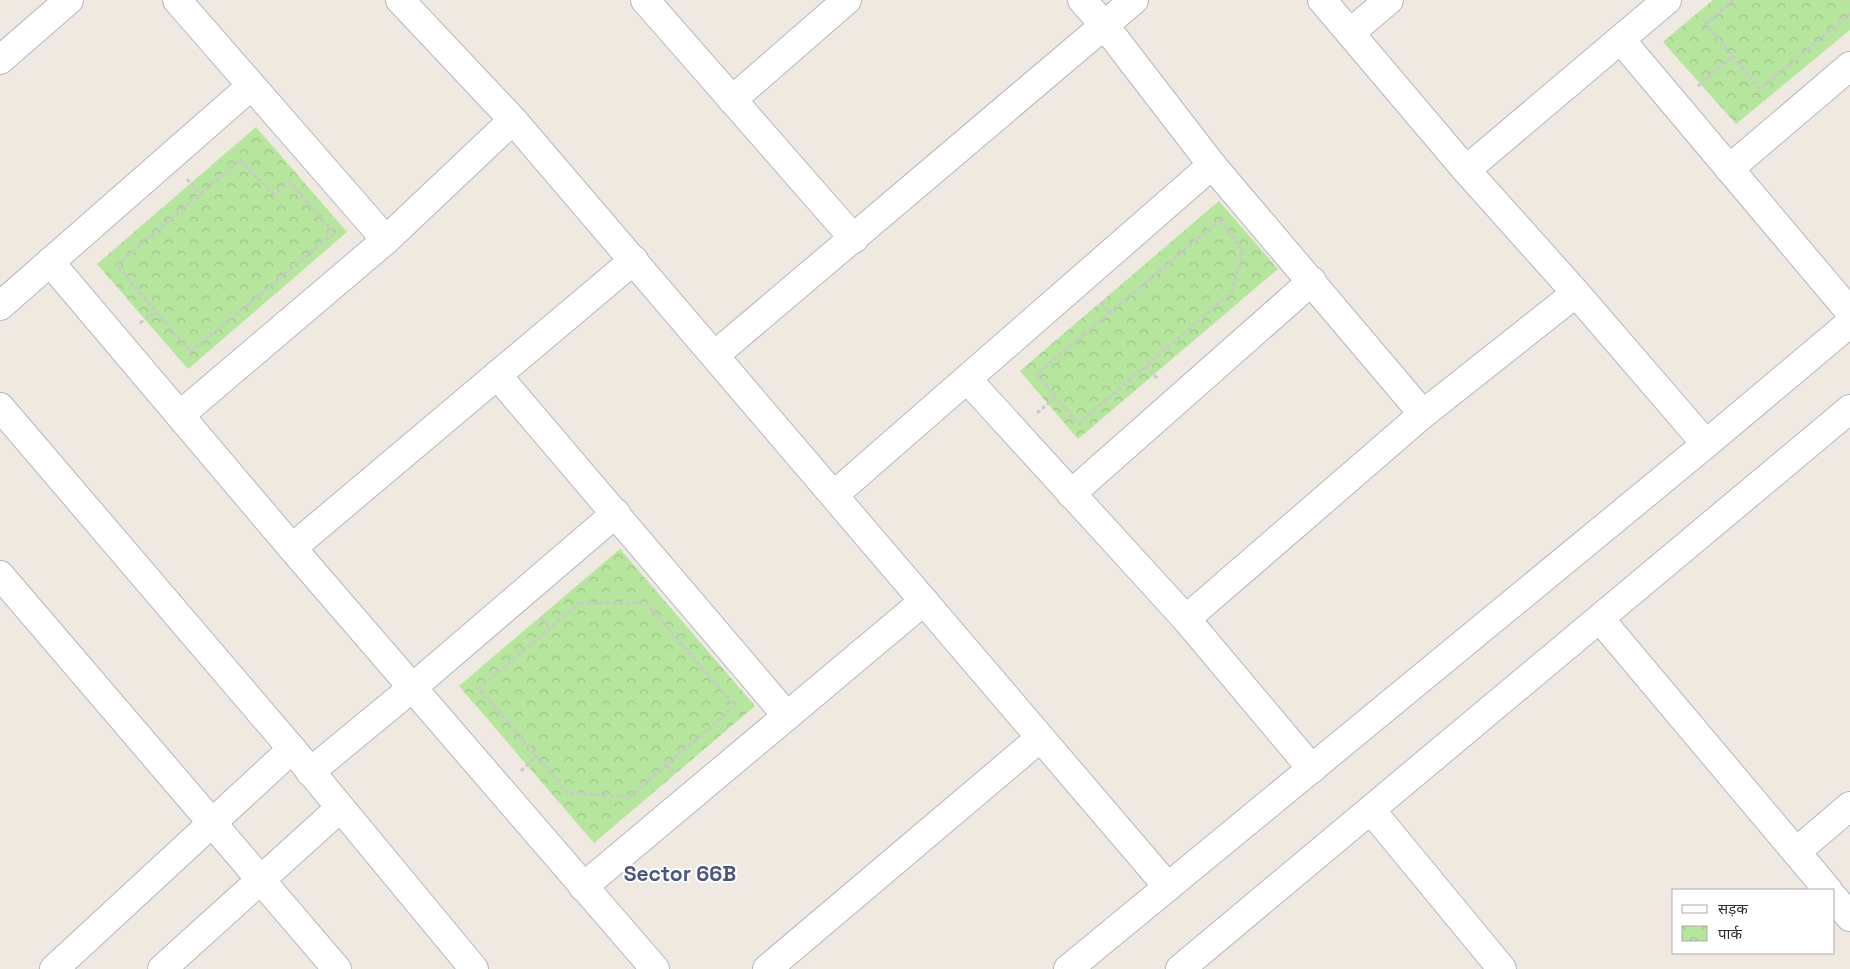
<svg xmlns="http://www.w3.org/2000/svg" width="1850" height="969" viewBox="0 0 1850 969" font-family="'Space Grotesk','Noto Sans Devanagari',sans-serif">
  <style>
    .park { fill: url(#park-crowns) }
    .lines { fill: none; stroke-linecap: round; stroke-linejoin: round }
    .minor-casing { stroke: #b4b7c1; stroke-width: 30 }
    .path { stroke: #c9c9c9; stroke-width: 3; stroke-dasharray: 4 2.5; stroke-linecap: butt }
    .minor { stroke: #fff; stroke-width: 28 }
    .labels { text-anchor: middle; stroke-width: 4; stroke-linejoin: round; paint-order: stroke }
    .district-label { font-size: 21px; font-weight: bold; fill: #4d5680; stroke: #fff }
  </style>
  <defs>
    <pattern id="park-crowns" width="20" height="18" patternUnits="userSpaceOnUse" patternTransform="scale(1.25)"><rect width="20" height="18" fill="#b6e59e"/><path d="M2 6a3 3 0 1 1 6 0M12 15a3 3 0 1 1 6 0" fill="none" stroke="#9dc588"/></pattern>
  </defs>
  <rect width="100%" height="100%" fill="#efe9e1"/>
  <g class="park">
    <polygon points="1713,0 1850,0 1850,30 1736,124 1663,42"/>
    <polygon points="256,127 347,232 188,369 97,264"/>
    <polygon points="1219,201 1278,269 1078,439 1020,371"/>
    <polygon points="620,549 755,706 594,843 459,686"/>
  </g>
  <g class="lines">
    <defs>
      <g id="minor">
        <polyline points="177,0 386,240"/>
        <polyline points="400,0 513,120 1168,887"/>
        <polyline points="645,0 854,239"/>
        <polyline points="1082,0 1105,26 1212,165 1423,414"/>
        <polyline points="1322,0 1466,170 1576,293 1706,444"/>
        <polyline points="1350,33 1389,0"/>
        <polyline points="1621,40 1850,312"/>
        <polyline points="0,60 69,0"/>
        <polyline points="732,100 847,0"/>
        <polyline points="1729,169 1850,66"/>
        <polyline points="1466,170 1667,0"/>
        <polyline points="50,262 292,548 655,969"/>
        <polyline points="0,306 251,86"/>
        <polyline points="715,355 1134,0"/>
        <polyline points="497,375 787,716"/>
        <polyline points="967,379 1186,619 1312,769"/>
        <polyline points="0,407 292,749 474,969"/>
        <polyline points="180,415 386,240 513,120"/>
        <polyline points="1071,494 1312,281"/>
        <polyline points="834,495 1212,165"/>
        <polyline points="292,548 634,260"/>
        <polyline points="0,575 337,969"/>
        <polyline points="1186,619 1423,414 1576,293"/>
        <polyline points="1600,619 1828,890"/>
        <polyline points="310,772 412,688 616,513"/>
        <polyline points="1371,810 1502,969"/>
        <polyline points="1796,852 1850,806"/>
        <polyline points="583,887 924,601"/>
        <polyline points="1834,898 1850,917"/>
        <polyline points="54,969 292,749"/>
        <polyline points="162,969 339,809"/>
        <polyline points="767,969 1040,738"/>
        <polyline points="1068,969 1706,444 1850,323"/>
        <polyline points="1180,969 1850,409"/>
      </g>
    </defs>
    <use href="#minor" class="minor-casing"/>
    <g class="path">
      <polyline points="1733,0 1706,24 1760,89 1850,14"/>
      <polyline points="1698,86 1733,56"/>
      <polygon points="240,160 273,194 290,182 334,233 190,352 117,265"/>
      <polyline points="187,179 201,194"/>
      <polygon points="1220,220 1243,251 1232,292 1078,424 1037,374"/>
      <polyline points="1101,302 1110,313"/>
      <polyline points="140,323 156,311"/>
      <polyline points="1145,366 1157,378"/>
      <polyline points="1037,413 1056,397"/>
      <polygon points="580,603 646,603 735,706 629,797 568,793 479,688"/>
      <polyline points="541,617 550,628"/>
      <polyline points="666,765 674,773"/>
      <polyline points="521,771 537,755"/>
    </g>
    <use href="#minor" class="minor"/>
  </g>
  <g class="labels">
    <g class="district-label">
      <text x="680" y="881">Sector 66B</text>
    </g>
  </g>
  <rect x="1672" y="889" width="162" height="65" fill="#ffffff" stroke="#ababab"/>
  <rect x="1682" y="905" width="25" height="8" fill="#ffffff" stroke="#ababab"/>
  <text x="1718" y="914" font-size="15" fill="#2e2e2e">सड़क</text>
  <rect x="1682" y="926" width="25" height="15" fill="url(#park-crowns)" stroke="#ababab"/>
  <text x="1718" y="939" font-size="15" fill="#2e2e2e">पार्क</text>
</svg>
